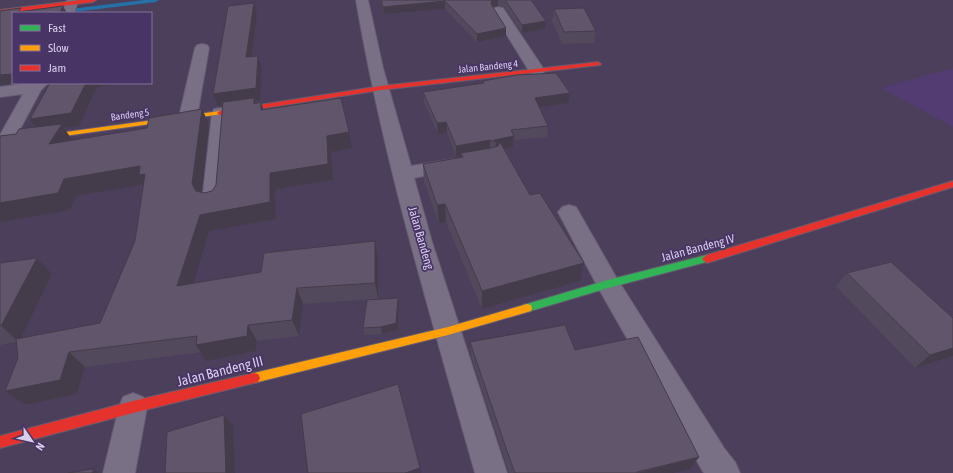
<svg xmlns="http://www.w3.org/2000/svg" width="953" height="473" viewBox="0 0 953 473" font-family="'Asap Condensed',sans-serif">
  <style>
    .built { fill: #523c71 }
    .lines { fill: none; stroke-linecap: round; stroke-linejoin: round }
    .stream { fill: #2472a7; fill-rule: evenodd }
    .street-casing { stroke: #655b72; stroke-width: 2 }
    .fast-casing { stroke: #655b72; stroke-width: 2 }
    .slow-casing { stroke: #655b72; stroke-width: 2 }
    .jam-casing { stroke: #655b72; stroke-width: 2 }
    .street { fill: #797085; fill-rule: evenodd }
    .fast { fill: #30b455; fill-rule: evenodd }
    .slow { fill: #ff9f0a; fill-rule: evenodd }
    .jam { fill: #e5322d; fill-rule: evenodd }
    .wall { fill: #53495c }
    .shaded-wall { fill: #443c4b }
    .building { fill: #61556b; stroke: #443c4b }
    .labels { text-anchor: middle; stroke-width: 3.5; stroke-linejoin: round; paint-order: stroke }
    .far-street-label { font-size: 10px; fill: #d8cdeb; stroke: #493466 }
    .street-label { font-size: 12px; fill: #d8cdeb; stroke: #493466 }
    .near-street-label { font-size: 14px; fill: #d8cdeb; stroke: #493466 }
  </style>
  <rect width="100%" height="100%" fill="#4b3f5b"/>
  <polygon class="built" points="953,68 953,127 881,88"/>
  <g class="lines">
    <polygon class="stream" points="144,0 159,0 156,2 66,13 51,13 54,11"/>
    <defs>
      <g id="street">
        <polygon points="67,0 77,0 78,2 74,13 62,13"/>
        <path d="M356,0h12l15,68 28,98 42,-7 7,2 3,4 -3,4 -46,9 18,64 75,231h-32c-44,-156 -92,-313 -119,-473z"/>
        <polygon points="498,7 503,8 545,71 542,74 537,76 532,74 529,71 492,11 493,8"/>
        <polygon points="202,44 207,45 209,48 197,117 194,121 188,122 182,121 179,117 195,48 197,45"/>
        <polygon points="30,83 48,83 41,90 11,146 5,147 0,146 0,135 23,94 0,97 0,87"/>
        <polygon points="220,108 226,109 228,113 222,201 219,206 212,208 205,206 202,201 212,113 214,109"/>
        <polygon points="569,205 576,207 616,277 724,448 735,462 740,473 704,473 702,470 600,291 558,212 562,207"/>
        <polygon points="133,393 143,397 147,407 135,473 103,473 119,407 123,397"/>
      </g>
      <polygon id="fast" points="707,255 710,257 712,259 710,261 608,288 527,312 523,311 522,308 523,305 527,304 608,280"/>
      <g id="slow">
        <polygon points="220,111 223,113 222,114 0,145 0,141"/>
        <polygon points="527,304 531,305 532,308 531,311 448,335 254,383 250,382 248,378 250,374 254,373 448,327"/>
      </g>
      <g id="jam">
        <polygon points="81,0 96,0 93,2 0,14 0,10"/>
        <polygon points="598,62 601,64 600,65 381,90 220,115 217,113 220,111 381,86"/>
        <polygon points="953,181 953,187 707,263 704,261 702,259 704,257 707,255"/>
        <polygon points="254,373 258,374 260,378 258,382 254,383 133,413 0,448 0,436 133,401"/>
      </g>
    </defs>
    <use href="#street" class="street-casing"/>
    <use href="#fast" class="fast-casing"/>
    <use href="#slow" class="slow-casing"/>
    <use href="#jam" class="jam-casing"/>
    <use href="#street" class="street"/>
    <use href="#fast" class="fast"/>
    <use href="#slow" class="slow"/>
    <use href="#jam" class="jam"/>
  </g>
  <g class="wall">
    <polygon points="380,0 505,0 545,29 522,33 504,7 498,6 493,7 506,36 477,42 445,9 384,14"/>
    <polygon points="254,3 257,15 252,56 262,68 260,100 255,101 256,103 261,102 263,110 352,148 331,152 333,180 275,189 276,219 209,231 193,284 261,272 375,241 378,257 378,299 303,304 299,336 257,341 256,351 206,361 201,352 85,367 77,394 25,405 5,391 18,358 16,342 0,345 0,263 37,258 52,274 20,338 100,323 135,241 143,184 76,196 70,210 0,222 0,136 16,134 35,127 50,83 123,83 97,87 79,126 64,128 72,140 147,128 202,109 209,125 201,192 204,193 212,191 216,185 223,106 218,107"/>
    <polygon points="554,9 596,31 594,43 562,44 552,21"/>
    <polygon points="483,81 568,103 539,107 548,126 547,137 514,140 513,147 504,148 530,195 580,281 482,309 446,222 439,223 424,182 423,164 461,157 461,156 456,156 447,132 438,134 424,102 423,92 483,83"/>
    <polygon points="847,273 953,356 915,368 836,286"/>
    <polygon points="398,298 399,305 398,330 382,334 365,335 363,328"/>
    <polygon points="470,342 575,350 699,457 690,469 674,473 509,473 471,356"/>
  </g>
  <g class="shaded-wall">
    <polygon points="492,0 498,0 498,6 492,8 491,4"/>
    <polygon points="445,1 445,9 384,14 383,7"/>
    <polygon points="254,3 257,15 250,69 246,57"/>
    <polygon points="63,6 67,13 60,13"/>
    <polygon points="546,21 545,29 522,33 522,25"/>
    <polygon points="506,28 506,36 477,42 477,34"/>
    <polygon points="258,56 262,68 260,100 255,101 259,113 254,104 254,101 218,107 213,94"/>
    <polygon points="13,74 13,83 20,83 0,85 0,75"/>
    <polygon points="86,83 123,83 97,87 79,126 64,128 72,140 60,160 30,119"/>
    <polygon points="570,93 568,103 534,108 535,98"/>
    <polygon points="261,102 266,118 261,110"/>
    <polygon points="202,109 209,125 201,201 192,184"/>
    <polygon points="446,122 447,132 438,134 437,123"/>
    <polygon points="349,132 352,148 331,152 333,180 275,189 276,219 209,231 188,303 177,286 200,215 270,173 327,136"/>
    <polygon points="514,136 513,147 495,150 496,142 494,140"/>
    <polygon points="490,140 490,151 461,153 461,156 456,156 456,146"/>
    <polygon points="140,166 145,174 144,184 76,196 70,210 0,222 0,203 64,179"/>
    <polygon points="445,204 446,222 439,223 437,205"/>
    <polygon points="375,241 378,257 378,299 375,283"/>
    <polygon points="37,258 52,274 19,342 1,326"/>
    <polygon points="584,263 580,281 482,309 482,291"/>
    <polygon points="297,288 303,304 299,336 292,320"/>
    <polygon points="398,298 399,305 398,330 382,334 381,327"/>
    <polygon points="248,325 257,341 256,351 206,361 196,345"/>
    <polygon points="953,348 953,356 915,368 930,355"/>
    <polygon points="69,352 85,367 77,394 25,405 5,391"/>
    <polygon points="224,415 233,426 235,473 226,473"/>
    <polygon points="699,457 690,469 674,473 637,473"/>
    <polygon points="420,468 421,473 405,473"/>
    <polygon points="94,469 99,473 92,473"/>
  </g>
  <g class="building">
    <polygon points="381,0 492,0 491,4 506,28 477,34 445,1 383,7"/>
    <polygon points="505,0 531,0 546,21 522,25"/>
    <polygon points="254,3 246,57 258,56 256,88 213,94 228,6"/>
    <polygon points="63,6 60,13 13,13 13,74 0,75 0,11 21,8 18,12"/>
    <polygon points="584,8 596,31 564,32 554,9"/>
    <polygon points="556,73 570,93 535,98 548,126 511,130 514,136 494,140 496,142 490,140 456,146 446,122 437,123 423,92 484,83 483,81 516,75"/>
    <polygon points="50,83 86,83 71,113 30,119"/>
    <polygon points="254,98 254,104 261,102 261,110 341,98 349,132 327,136 328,164 270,173 270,202 200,215 177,286 261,272 264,253 375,241 375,283 297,288 292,320 248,325 247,336 196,345 197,336 69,352 60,380 5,391 18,358 16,339 100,323 135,241 145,174 139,175 140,166 64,179 58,193 0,203 0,136 16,134 19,129 62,124 49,144 147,128 149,118 202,109 192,184 196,191 204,193 212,191 216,185 223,102"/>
    <polygon points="500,142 530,195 540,193 584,263 482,291 445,204 437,205 423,164 463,157 461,153 491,148 498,146"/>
    <polygon points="37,258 1,326 0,326 0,263"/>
    <polygon points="891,262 953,318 953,348 930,355 847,273"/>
    <polygon points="398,298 396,323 381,327 363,328 367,300"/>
    <polygon points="565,325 575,350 638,337 699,457 637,472 637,473 515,473 508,454 470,342"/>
    <polygon points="398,384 420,468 405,473 308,473 301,414"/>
    <polygon points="224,415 226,473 165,473 167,432"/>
    <polygon points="94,469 92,473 68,473"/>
  </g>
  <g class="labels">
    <g class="far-street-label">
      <text transform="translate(488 66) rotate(-6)" y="4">Jalan Bandeng 4</text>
      <text transform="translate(130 114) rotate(-8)" y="4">Bandeng 5</text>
    </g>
    <g class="street-label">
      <text transform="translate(421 238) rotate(74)" y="4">Jalan Bandeng</text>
      <text transform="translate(698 248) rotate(-15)" y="4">Jalan Bandeng IV</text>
    </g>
    <g class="near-street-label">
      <text transform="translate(220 371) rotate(-14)" y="5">Jalan Bandeng III</text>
    </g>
  </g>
  <rect x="12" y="12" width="140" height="72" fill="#493466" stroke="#82719b"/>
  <rect x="20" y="25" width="20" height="6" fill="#30b455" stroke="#82719b"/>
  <text x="48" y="32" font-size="12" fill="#d8cdeb">Fast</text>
  <rect x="20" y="45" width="20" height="6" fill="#ff9f0a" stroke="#82719b"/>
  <text x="48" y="52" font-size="12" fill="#d8cdeb">Slow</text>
  <rect x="20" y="65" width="20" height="6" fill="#e5322d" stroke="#82719b"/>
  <text x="48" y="72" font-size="12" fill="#d8cdeb">Jam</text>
  <g transform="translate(32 441) rotate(124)" stroke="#493466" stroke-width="3" paint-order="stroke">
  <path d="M0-3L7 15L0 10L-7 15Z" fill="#d8cdeb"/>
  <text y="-6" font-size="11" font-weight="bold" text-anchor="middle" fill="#d8cdeb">N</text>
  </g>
</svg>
